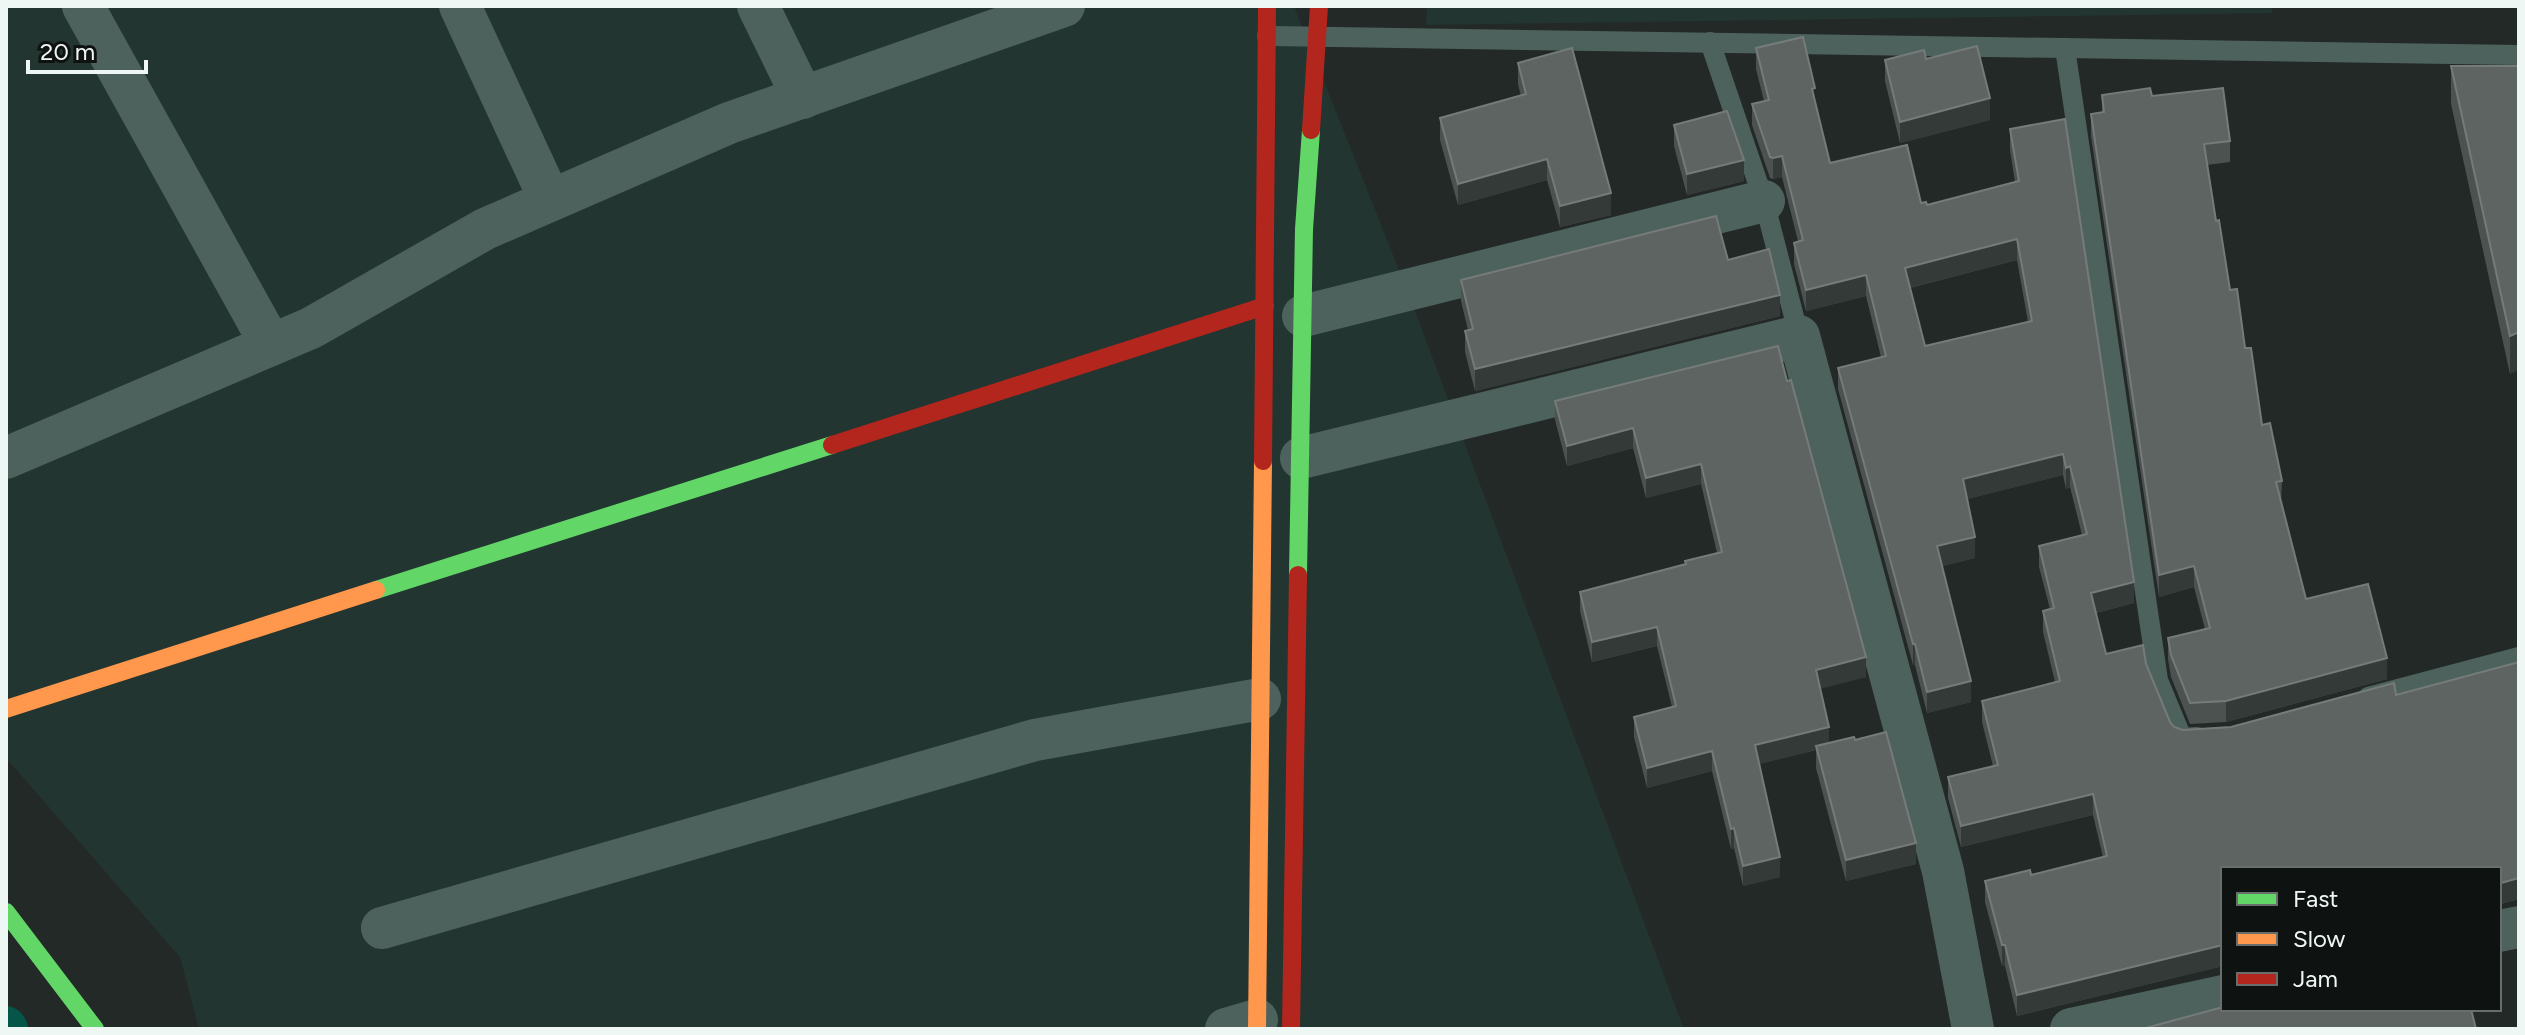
<svg xmlns="http://www.w3.org/2000/svg" width="2525" height="1035" viewBox="0 0 2525 1035" font-family="Figtree,sans-serif">
  <style>
    .built { fill: #233530 }
    .lines { fill: none; stroke-linecap: round; stroke-linejoin: round }
    .canal { stroke: #055648; stroke-width: 40 }
    .lane { stroke: #4e625d; stroke-width: 20 }
    .street { stroke: #4e625d; stroke-width: 42 }
    .fast { stroke: #63d668; stroke-width: 18 }
    .slow { stroke: #ff974d; stroke-width: 18 }
    .jam { stroke: #b3261e; stroke-width: 18 }
    .wall { fill: #4c5250; fill-rule: evenodd }
    .shaded-wall { fill: #343a38 }
    .building { fill: #5e6462; stroke: #747b79; stroke-width: 2; fill-rule: evenodd }
  </style>
  <rect width="100%" height="100%" fill="#232927"/>
  <g class="built">
    <polygon points="6,6 1294,6 1409,295 1684,1029 199,1029 180,957 6,758"/>
    <polygon points="1427,6 2271,6 2273,13 1426,25"/>
  </g>
  <g class="lines">
    <polyline class="canal" points="6,1026 8,1029"/>
    <g class="lane">
      <polyline points="1267,36 2519,55"/>
      <polyline points="1710,42 1764,201 1799,336"/>
      <polyline points="2065,48 2158,680 2182,738 2197,737"/>
      <polyline points="2368,697 2519,657"/>
    </g>
    <g class="street">
      <polyline points="83,6 271,345"/>
      <polyline points="460,6 550,200"/>
      <polyline points="758,6 803,98"/>
      <polyline points="1303,316 1764,201"/>
      <polyline points="6,458 311,328 485,229 729,123 1064,6"/>
      <polyline points="1301,458 1799,336 1943,871 1973,1029"/>
      <polyline points="382,928 1035,740 1260,699"/>
      <polyline points="2499,931 2519,927"/>
      <polyline points="1226,1029 1257,1020"/>
      <polyline points="2071,1029 2223,996"/>
    </g>
    <g class="fast">
      <polyline points="1298,575 1304,229 1311,130"/>
      <polyline points="376,590 832,445"/>
      <polyline points="6,912 95,1029"/>
    </g>
    <g class="slow">
      <polyline points="6,709 376,590"/>
      <polyline points="1257,1029 1263,461"/>
    </g>
    <g class="jam">
      <polyline points="1311,130 1319,6"/>
      <polyline points="832,445 1265,306"/>
      <polyline points="1263,461 1267,6"/>
      <polyline points="1291,1029 1298,575"/>
    </g>
  </g>
  <g class="wall">
    <path d="M1756,48l59,56 15,59 91,40 6,2 88,-23 -5,-32v-21l124,474 -38,10 10,41 40,10 24,58 4,5 9,3 48,-3 165,-32 123,-33v237l-18,5 -2,-7v-28h-276v97l-206,50 -12,-50h-3l-17,-64v-21l46,-6 72,-18 -10,-42 -132,32 -13,-49v-21l45,-11 -11,-44v-21l73,-19 -12,-50v-21l7,-2 -11,-42v-21l43,-11 -12,-48 -4,2 -3,-14 -96,24 8,59 -33,8 29,136 -44,11 -12,-48h-2l-75,-276v-21l43,-11 -15,-61 -60,15 -12,-47v-21l4,-2 -16,-64 -9,2 -3,-1 -18,-53v-21l12,-3 -8,-32zM2017,260l11,62 -103,24 -15,-58z"/>
    <polygon points="1926,59 1990,120 1900,143 1885,81 1885,60"/>
    <polygon points="1518,63 1611,215 1560,227 1547,180 1458,205 1440,140 1440,118 1521,96 1518,84"/>
    <polygon points="2451,66 2519,66 2510,374 2451,104"/>
    <polygon points="2102,95 2152,96 2230,141 2230,162 2207,165 2216,221 2230,290 2245,348 2262,425 2282,481 2281,502 2306,599 2387,679 2226,722 2190,724 2171,677 2168,659 2168,638 2205,629 2194,587 2159,597 2091,136 2091,114 2102,112"/>
    <polygon points="1674,125 1744,181 1687,195 1674,146"/>
    <polygon points="1728,260 1780,316 1475,391 1465,352 1465,331 1468,330 1461,301 1461,280"/>
    <polygon points="1787,381 1866,677 1820,688 1829,743 1916,864 1846,881 1816,768 1816,750 1759,764 1780,877 1743,886 1734,848 1731,849 1712,771 1647,788 1634,737 1634,717 1672,707 1657,646 1592,662 1580,611 1580,592 1685,564 1685,561 1717,553 1701,484 1646,498 1633,448 1567,466 1555,420 1555,401"/>
  </g>
  <g class="shaded-wall">
    <polygon points="1990,98 1990,120 1900,143 1900,122"/>
    <polygon points="1782,156 1782,177 1773,179 1773,158"/>
    <polygon points="1547,159 1547,180 1458,205 1458,184"/>
    <polygon points="1744,160 1744,181 1687,195 1687,174"/>
    <polygon points="1611,193 1611,215 1560,227 1560,206"/>
    <polygon points="2017,239 2017,260 1905,289 1905,268"/>
    <polygon points="1866,275 1866,296 1806,311 1806,290"/>
    <polygon points="1780,295 1780,316 1475,391 1475,369"/>
    <polygon points="2519,332 2519,370 2510,374 2510,336"/>
    <polygon points="1633,428 1633,448 1567,466 1567,446"/>
    <polygon points="2063,454 2063,475 1963,500 1963,479"/>
    <polygon points="1701,464 1701,484 1646,498 1646,478"/>
    <polygon points="2070,466 2070,487 2066,489 2066,468"/>
    <polygon points="1975,537 1975,558 1937,567 1937,546"/>
    <polygon points="2194,566 2194,587 2159,597 2159,575"/>
    <polygon points="2134,582 2134,603 2091,614 2091,593"/>
    <polygon points="1657,627 1657,646 1592,662 1592,642"/>
    <rect x="1913" y="644" width="2" height="21"/>
    <polygon points="1866,657 1866,677 1816,690 1816,670"/>
    <polygon points="2387,658 2387,679 2226,722 2226,701"/>
    <polygon points="1971,681 1971,702 1927,713 1927,692"/>
    <polygon points="1829,727 1829,747 1816,746 1816,750 1755,765 1755,745"/>
    <polygon points="1712,751 1712,771 1647,788 1647,768"/>
    <polygon points="2093,794 2093,815 1961,847 1961,826"/>
    <polygon points="1734,828 1734,848 1731,849 1731,829"/>
    <polygon points="1916,843 1916,864 1846,881 1846,860"/>
    <polygon points="1780,857 1780,877 1743,886 1743,866"/>
    <polygon points="2519,878 2519,899 2501,904 2501,883"/>
    <rect x="2002" y="945" width="3" height="21"/>
    <polygon points="2223,945 2223,966 2017,1016 2017,995"/>
  </g>
  <g class="building">
    <path d="M1803,37l12,51 -3,1 18,74 77,-18 14,58 5,-1 1,3 92,-24 -9,-52 55,-10 69,463 -43,11 15,61 37,-9 3,19 24,58 4,5 9,3 48,-3 163,-44 2,12 123,-33v216l-18,5 -2,-14h-276v76l-206,50 -12,-50h-3l-17,-64 45,-11 1,5 76,-19 -14,-62 -132,32 -13,-49 50,-12 -16,-64 78,-20 -17,-70 11,-3 -15,-62 48,-12 -17,-68 -4,2 -3,-14 -100,25 12,58 -38,9 34,135 -44,11 -12,-48h-2l-75,-276 48,-12 -20,-81 -60,15 -12,-47 9,-3 -21,-84 -9,2 -3,-1 -18,-53 17,-4 -13,-52zM2017,239l15,82 -107,25 -20,-78z"/>
    <polygon points="1977,46 1990,98 1900,122 1885,60 1924,50 1926,59"/>
    <polygon points="1572,48 1611,193 1560,206 1547,159 1458,184 1440,118 1526,94 1518,63"/>
    <polygon points="2451,66 2519,66 2519,332 2510,336"/>
    <polygon points="2150,88 2152,96 2223,88 2230,141 2204,144 2216,221 2219,220 2230,290 2237,289 2245,348 2251,348 2262,425 2270,423 2282,481 2276,482 2306,599 2368,584 2387,658 2226,701 2190,703 2171,655 2168,638 2210,628 2194,566 2159,575 2091,114 2104,112 2102,95"/>
    <polygon points="1727,111 1744,160 1687,174 1674,125"/>
    <polygon points="1716,216 1728,260 1769,249 1780,295 1475,369 1465,331 1473,329 1461,280"/>
    <polygon points="1778,346 1787,381 1791,380 1866,657 1816,670 1829,727 1755,745 1780,857 1743,866 1734,828 1731,829 1712,751 1647,768 1634,717 1676,706 1657,627 1592,642 1580,592 1686,564 1685,561 1722,552 1701,464 1646,478 1633,428 1567,446 1555,401"/>
    <polygon points="1886,732 1916,843 1846,860 1816,746 1854,737 1855,740"/>
    <polygon points="2223,1007 2223,1009 2471,1009 2476,1029 2142,1029"/>
  </g>
  <rect width="2525" height="1035" fill="none" stroke="#eff7f5" stroke-width="16"/>
  <rect x="2221" y="867" width="280" height="144" fill="#0e1311" stroke="#686e6c" stroke-width="2"/>
  <rect x="2237" y="893" width="40" height="12" fill="#63d668" stroke="#686e6c" stroke-width="2"/>
  <text x="2293" y="907" font-size="24" fill="#eff7f5">Fast</text>
  <rect x="2237" y="933" width="40" height="12" fill="#ff974d" stroke="#686e6c" stroke-width="2"/>
  <text x="2293" y="947" font-size="24" fill="#eff7f5">Slow</text>
  <rect x="2237" y="973" width="40" height="12" fill="#b3261e" stroke="#686e6c" stroke-width="2"/>
  <text x="2293" y="987" font-size="24" fill="#eff7f5">Jam</text>
  <path d="M28 60v12h118v-12" fill="none" stroke="#eff7f5" stroke-width="4"/>
  <text x="40" y="60" font-size="24" fill="#eff7f5" stroke="#0e1311" stroke-width="6" paint-order="stroke">20 m</text>
</svg>
